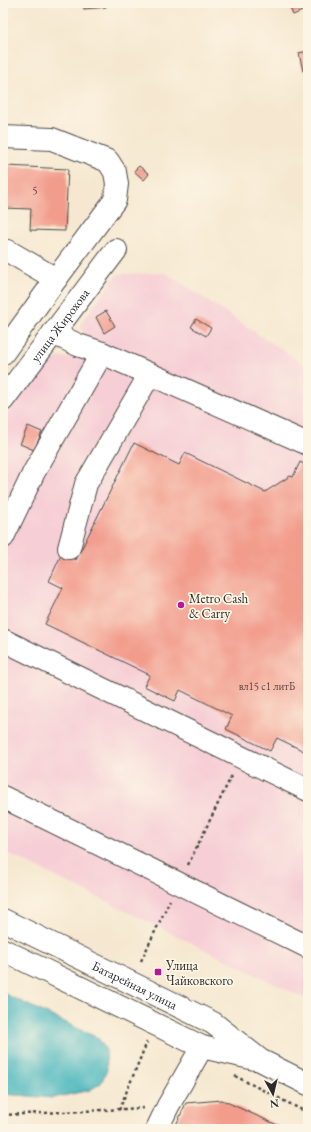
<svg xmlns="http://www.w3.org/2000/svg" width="311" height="1132" viewBox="0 0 311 1132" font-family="'EB Garamond',serif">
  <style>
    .built { fill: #f6cfd6 }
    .water { fill: #45b5be; stroke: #387074 }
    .building { fill: #f29c8c }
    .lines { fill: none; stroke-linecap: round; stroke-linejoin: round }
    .minor-casing { stroke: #494744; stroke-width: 24 }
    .major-casing { stroke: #494744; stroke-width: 24 }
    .path { stroke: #494744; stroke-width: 2.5; stroke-dasharray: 3 3; stroke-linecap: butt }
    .minor { stroke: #fff; stroke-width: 22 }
    .major { stroke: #fff; stroke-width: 22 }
    .poi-dot { fill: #b5179e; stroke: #fcf5e5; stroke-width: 1.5 }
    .labels { text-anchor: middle; stroke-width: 3.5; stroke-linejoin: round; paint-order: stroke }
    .number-label { font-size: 11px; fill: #5d4743 }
    .street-label { font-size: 13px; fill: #2b2b2b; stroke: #fcf5e5 }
    .poi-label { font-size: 13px; fill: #2b2b2b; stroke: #fcf5e5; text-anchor: start }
  </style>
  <rect width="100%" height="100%" fill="#fcf5e5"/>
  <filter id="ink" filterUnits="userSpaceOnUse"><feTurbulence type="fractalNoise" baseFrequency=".025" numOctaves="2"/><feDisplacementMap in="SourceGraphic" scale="8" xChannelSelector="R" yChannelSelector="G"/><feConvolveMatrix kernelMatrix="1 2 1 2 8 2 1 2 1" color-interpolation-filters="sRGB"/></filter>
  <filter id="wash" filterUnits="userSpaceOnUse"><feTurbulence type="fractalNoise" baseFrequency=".012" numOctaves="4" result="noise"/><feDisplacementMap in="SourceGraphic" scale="16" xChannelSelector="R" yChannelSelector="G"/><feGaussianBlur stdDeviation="0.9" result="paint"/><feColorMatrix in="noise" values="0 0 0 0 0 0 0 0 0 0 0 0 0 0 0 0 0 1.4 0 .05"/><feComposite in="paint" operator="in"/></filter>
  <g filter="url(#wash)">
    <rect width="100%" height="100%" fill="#f6e8d0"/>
    <polygon class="built" points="166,273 308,367 308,1000 3,851 3,419 51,360 62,357 68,358 85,338 81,328 81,323 117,274"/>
    <polygon class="water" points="3,993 98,1038 106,1050 107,1070 101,1083 90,1090 53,1098 3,1094"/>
    <g id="blocks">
      <g class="building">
        <polygon points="83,3 105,3 106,7 84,9"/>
        <polygon points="288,3 304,3 307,9 293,15"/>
        <polygon points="308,51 308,70 303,71 299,53"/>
        <polygon points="6,166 68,169 65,231 30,230 31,209 3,208 3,172 6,172"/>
        <polygon points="139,166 149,174 144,180 134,171"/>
        <polygon points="106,311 115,326 104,333 96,317"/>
        <polygon points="196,319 211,328 206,336 191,327"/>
        <polygon points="28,426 42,432 34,450 20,444"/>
        <polygon points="134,443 179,465 185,453 265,492 290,476 293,477 300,462 308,466 308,753 277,738 270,751 226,729 232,716 180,690 175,701 144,686 150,675 45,624 63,588 49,581 62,553 76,560"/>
        <polygon points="222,1100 286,1129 176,1129 176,1125 186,1103"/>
      </g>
    </g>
  </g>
  <g filter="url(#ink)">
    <use href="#blocks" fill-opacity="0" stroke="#494744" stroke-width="1"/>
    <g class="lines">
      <defs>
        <g id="minor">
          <polyline points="3,137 52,139 108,161 115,172 117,184 115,200 56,279 3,353"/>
          <polyline points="3,251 8,251 56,279"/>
          <polyline points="53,333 78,345 102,353 308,444"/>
          <path id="s1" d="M3,400l113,-150"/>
          <polyline points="3,537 34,472 102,353"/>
          <polyline points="69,548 86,484 150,374"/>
          <polyline points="3,640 308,790"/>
          <polyline points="3,797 308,947"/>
          <polyline points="157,1129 168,1106 202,1047"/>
        </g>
        <g id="major">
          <path id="s2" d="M3,920l210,103 47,37 48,24"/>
          <polyline points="3,950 202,1047 255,1059"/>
        </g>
      </defs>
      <use href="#minor" class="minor-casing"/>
      <use href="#major" class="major-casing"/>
      <g class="path">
        <polyline points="188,865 232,775"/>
        <polyline points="141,961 170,900"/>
        <polyline points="235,1076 308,1113"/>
        <polyline points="119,1110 147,1042"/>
        <polyline points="3,1115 144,1108"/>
      </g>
      <use href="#minor" class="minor"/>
      <use href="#major" class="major"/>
    </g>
  </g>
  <g class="poi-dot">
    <circle cx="181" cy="605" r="4"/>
    <rect x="154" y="968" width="8" height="8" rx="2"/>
  </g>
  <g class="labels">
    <g class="number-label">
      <text x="35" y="194">5</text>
      <text x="267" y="690">вл15 с1 литБ</text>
    </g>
    <g class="street-label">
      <text dy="5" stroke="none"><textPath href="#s1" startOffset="94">улица Жирохова</textPath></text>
      <text dy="5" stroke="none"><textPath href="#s2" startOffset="147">Батарейная улица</textPath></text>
    </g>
    <g class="poi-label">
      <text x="189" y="603">Metro Cash<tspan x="189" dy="15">&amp; Carry</tspan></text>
      <text x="166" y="970">Улица<tspan x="166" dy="15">Чайковского</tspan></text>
    </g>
  </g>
  <rect width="311" height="1132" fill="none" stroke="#fcf5e5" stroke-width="16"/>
  <g transform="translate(273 1094) rotate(172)" stroke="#fcf5e5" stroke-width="3" paint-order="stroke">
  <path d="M0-3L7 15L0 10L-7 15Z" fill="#2b2b2b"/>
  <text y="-6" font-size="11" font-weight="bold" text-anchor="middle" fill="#2b2b2b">N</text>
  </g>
</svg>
